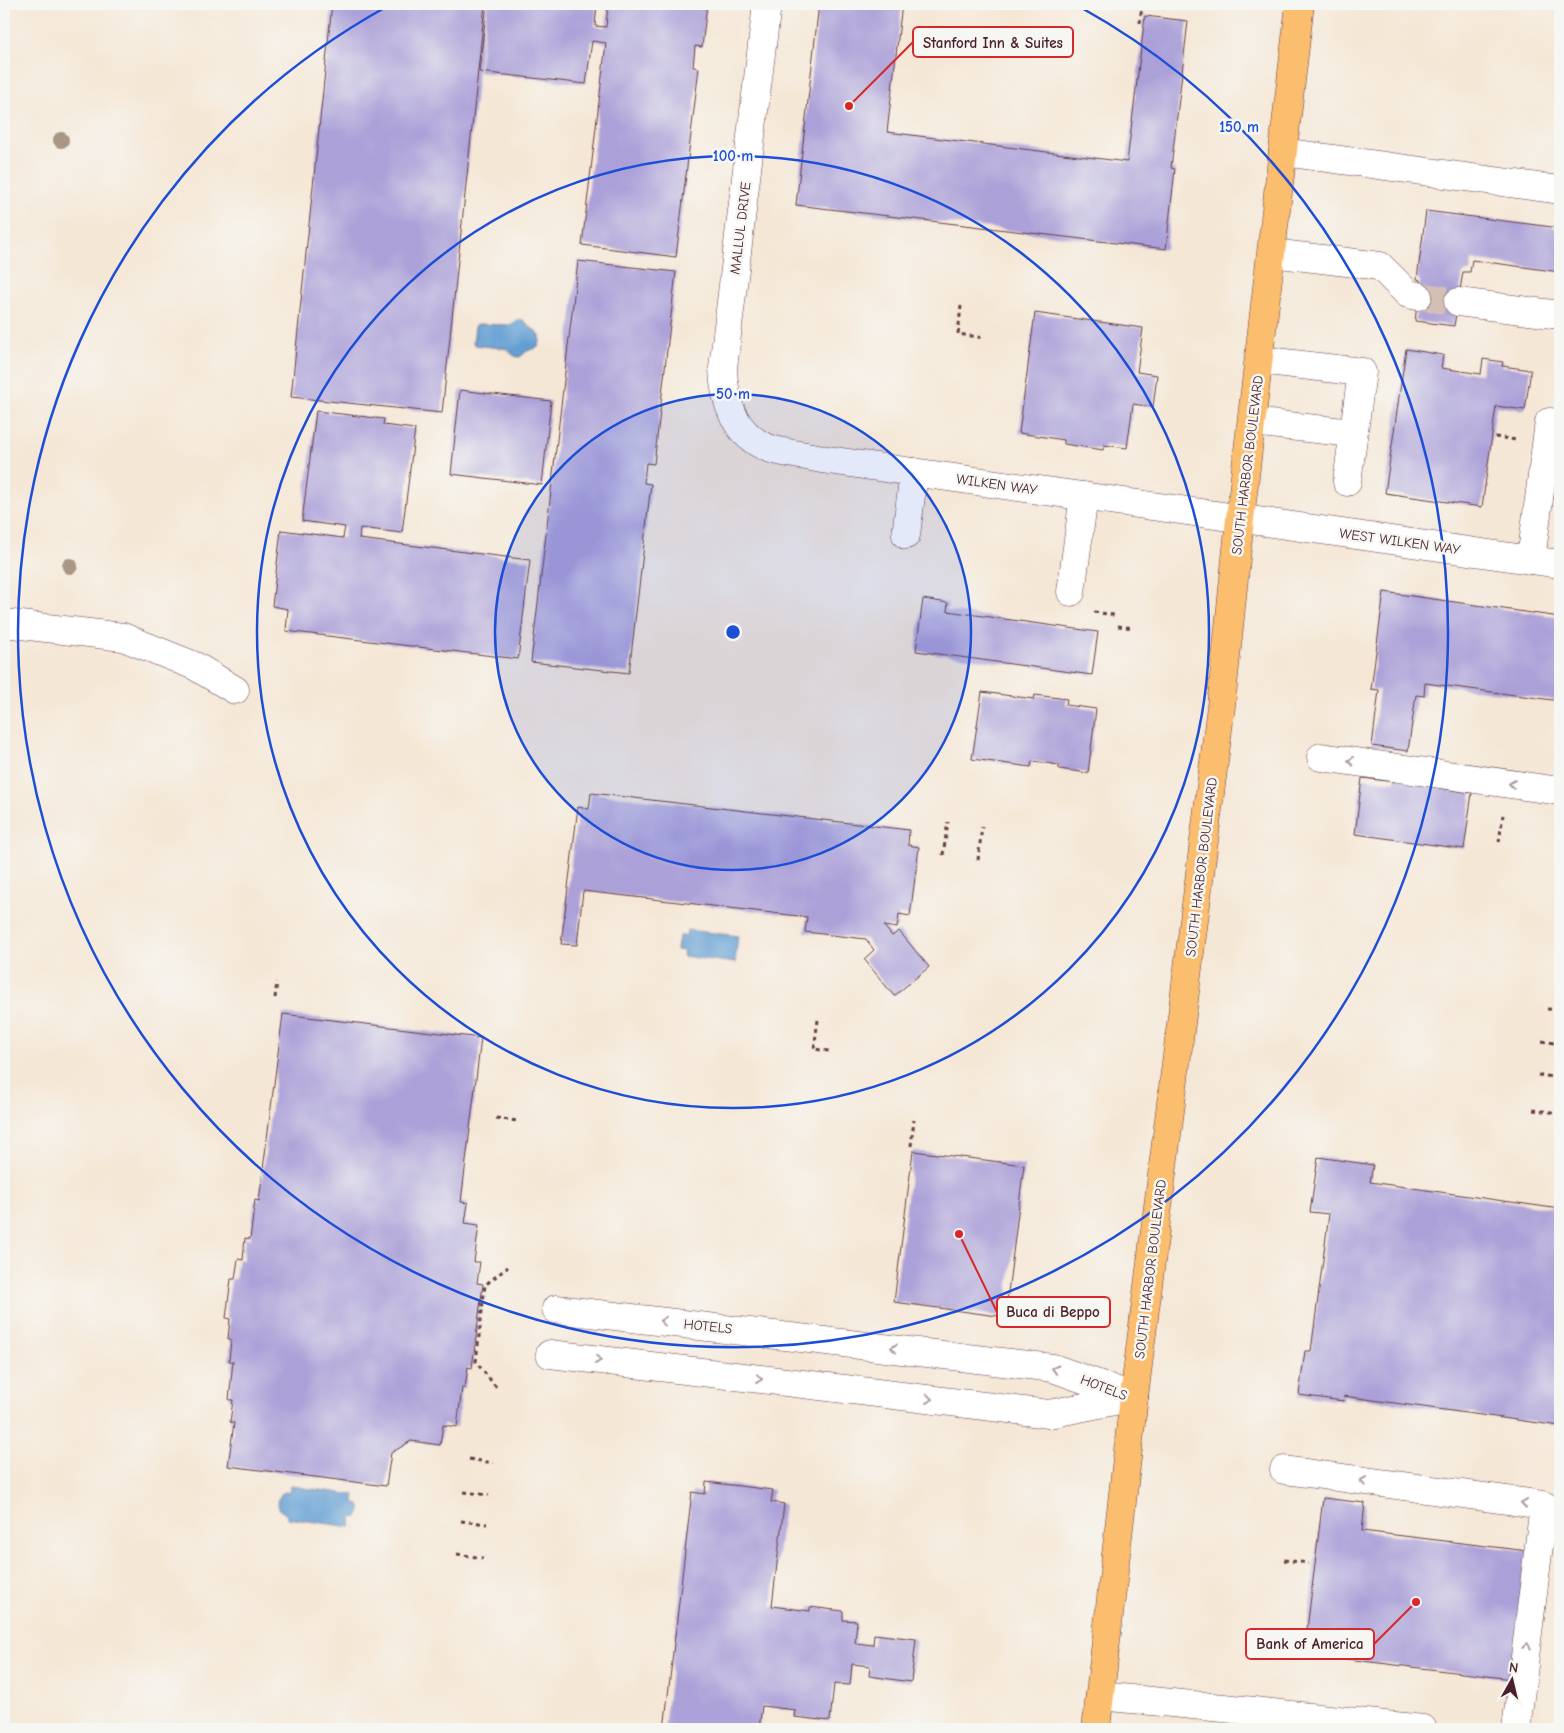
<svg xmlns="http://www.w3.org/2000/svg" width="1564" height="1733" viewBox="0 0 1564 1733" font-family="'Comic Neue',sans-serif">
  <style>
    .water { fill: #639fd3; stroke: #565f7f }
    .building { fill: #aba0d8 }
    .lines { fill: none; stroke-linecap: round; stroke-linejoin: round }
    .minor-tunnel { stroke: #d3bfb4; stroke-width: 28; stroke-dasharray: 28 14; stroke-linecap: butt }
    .minor-casing { stroke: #643d45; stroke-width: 29 }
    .major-casing { stroke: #643d45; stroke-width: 29 }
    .path { stroke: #643d45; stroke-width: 3; stroke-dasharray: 4 4; stroke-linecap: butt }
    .minor { stroke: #fff; stroke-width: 28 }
    .major { stroke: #fbbd6e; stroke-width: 28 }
    .tree { fill: #a99684 }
    .oneway { stroke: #ae9aa0 }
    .ring { fill: none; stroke: #1d4ed8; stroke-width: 2.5 }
    .labels { text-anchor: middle; stroke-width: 5; stroke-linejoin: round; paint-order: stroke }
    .street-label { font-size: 14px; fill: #4a1f2b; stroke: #f6f6f2 }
    .centre { fill: #1d4ed8; stroke: #f6f6f2; stroke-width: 2.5 }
    .ring-label { font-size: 15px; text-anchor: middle; font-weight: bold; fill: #1d4ed8; stroke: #f6f6f2; stroke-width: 5; stroke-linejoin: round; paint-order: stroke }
    .leader { fill: none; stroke: #d62828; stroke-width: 2 }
    .callout-dot { fill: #d62828; stroke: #f6f6f2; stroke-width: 2 }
    .callout { fill: #f6f6f2; stroke: #d62828; stroke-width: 2 }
    .callout-label { font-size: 15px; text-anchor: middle; font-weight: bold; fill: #4a1f2b }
  </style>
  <rect width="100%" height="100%" fill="#f6f6f2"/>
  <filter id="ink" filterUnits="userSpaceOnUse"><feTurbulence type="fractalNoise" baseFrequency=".02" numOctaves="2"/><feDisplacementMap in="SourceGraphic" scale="10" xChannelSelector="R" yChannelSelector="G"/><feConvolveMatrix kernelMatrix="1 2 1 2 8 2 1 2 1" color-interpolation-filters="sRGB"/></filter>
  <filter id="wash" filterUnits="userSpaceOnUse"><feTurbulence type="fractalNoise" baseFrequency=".0096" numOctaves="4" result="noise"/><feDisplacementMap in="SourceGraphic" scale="20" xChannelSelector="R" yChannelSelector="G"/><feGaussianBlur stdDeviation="1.12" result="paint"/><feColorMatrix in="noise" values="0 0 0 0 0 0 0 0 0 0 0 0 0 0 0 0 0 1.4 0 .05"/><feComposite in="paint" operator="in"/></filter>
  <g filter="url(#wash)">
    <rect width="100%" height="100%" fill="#f5e7d6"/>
    <g class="water">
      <path d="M518,320h5c6,6 12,10 17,16v6l-2,5 -11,4 -7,6c-6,0 -9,-3 -12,-8l-33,-4 -2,-2 2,-17 3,-2 32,1z"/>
      <polygon points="687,930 738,936 735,963 683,956 684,951 677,950 679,936 686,936"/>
      <polygon points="291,1486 355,1495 354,1502 359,1505 361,1511 358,1517 352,1518 351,1527 287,1518 287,1515 280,1510 277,1501 282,1493 290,1491"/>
    </g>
    <g id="blocks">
      <g class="building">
        <polygon points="332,4 485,4 442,413 291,397"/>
        <polygon points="487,4 597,4 595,26 606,27 608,4 707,4 702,47 695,46 694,57 693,67 699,68 676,257 582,245 606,43 592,41 586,84 479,72"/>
        <polygon points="819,4 902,4 887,132 1127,162 1145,16 1188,21 1171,168 1175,169 1166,249 796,205"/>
        <polygon points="1426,211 1560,228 1560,272 1472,260 1470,272 1463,272 1454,326 1415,321 1420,280 1417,279"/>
        <polygon points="578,261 676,272 654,464 646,463 644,483 651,484 629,673 531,662"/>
        <polygon points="1035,313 1143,328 1137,372 1157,375 1153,407 1133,404 1127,448 1104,445 1103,450 1064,444 1064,440 1019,433"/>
        <polygon points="1559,342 1560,342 1560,368 1556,367"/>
        <polygon points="1406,349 1443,355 1441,368 1481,374 1483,359 1503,362 1502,366 1531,370 1525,410 1496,406 1482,507 1385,493"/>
        <polygon points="460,390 551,401 542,485 451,474"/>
        <polygon points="316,411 384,419 383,425 415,429 402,533 360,528 359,539 530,560 518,659 286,631 288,609 272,606 281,530 343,538 345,527 302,521"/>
        <polygon points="1384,592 1560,617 1560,701 1425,683 1424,696 1416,695 1408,751 1372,746 1379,690 1371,689"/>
        <polygon points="923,599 948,603 947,611 1098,632 1092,675 916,651"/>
        <polygon points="982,692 1034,699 1035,695 1067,699 1066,705 1096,709 1088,773 1059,769 1059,765 1032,761 1031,767 972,759"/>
        <polygon points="1395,777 1415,780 1414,784 1472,793 1464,849 1355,834 1362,778 1395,782"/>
        <polygon points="591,793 909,830 908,845 919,847 910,916 899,914 897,928 884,926 892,936 899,931 929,967 894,996 864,959 874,950 866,939 805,932 807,917 583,891 577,945 561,944 578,807 589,809"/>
        <polygon points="283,1014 481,1038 461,1202 468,1203 465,1223 479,1225 474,1262 480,1262 477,1283 483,1284 472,1368 468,1367 465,1388 462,1388 457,1427 443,1425 440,1445 411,1441 391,1453 386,1486 228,1466 234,1423 230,1422 233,1400 229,1400 233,1361 229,1361 231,1339 228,1339 230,1319 226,1318 231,1279 235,1279 238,1259 243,1260 245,1238 250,1239 255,1200 259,1201"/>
        <polygon points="913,1151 1024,1165 1005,1317 894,1302"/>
        <polygon points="1318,1157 1373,1165 1370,1182 1560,1209 1560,1426 1344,1396 1343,1401 1299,1395 1305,1351 1311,1351 1329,1214 1310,1212"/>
        <polygon points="706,1482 773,1490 771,1502 784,1504 772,1606 810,1611 810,1607 843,1611 843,1620 857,1621 855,1643 873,1645 874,1634 916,1639 911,1682 869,1676 870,1666 852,1664 850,1685 834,1684 830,1721 794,1717 795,1710 762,1706 759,1729 664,1729 692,1492 705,1494"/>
        <polygon points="1323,1498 1365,1503 1362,1531 1528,1551 1512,1679 1304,1654"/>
      </g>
    </g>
  </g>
  <g filter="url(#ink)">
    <use href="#blocks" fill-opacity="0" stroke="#643d45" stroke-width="1"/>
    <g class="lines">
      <polyline class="minor-tunnel" points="1418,296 1458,302"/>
      <defs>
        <g id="minor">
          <path d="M767,4l-44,364c1,34 12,69 48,81 16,5 34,6 50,10l739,105"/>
          <polyline points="1283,152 1560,190"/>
          <polyline points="1272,253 1380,266 1408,294 1418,296"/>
          <polyline points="1458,302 1560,315"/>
          <polyline points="1259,360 1362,372 1347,482"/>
          <polyline points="1252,422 1353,433"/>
          <polyline points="906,535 914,472"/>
          <polyline points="1531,560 1549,422 1560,423"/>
          <polyline points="1071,592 1084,496"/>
          <polyline points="4,623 123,637 195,666 235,690"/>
          <polyline points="1321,757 1560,791"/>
          <polyline points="556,1309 1053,1368 1134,1397"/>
          <polyline points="550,1354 828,1387 1049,1414 1134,1397"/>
          <polyline points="1284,1470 1544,1505 1516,1729"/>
          <polyline points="1100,1696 1254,1711 1423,1729"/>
        </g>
        <polyline id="major" points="1096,1729 1134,1397 1221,706 1240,519 1300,4"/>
      </defs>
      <use href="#minor" class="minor-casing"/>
      <use href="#major" class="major-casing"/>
      <g class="path">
        <polyline points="1140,23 1142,4"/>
        <polyline points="961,306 958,334 985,338"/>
        <polyline points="1495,437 1517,440"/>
        <polyline points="1094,612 1114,615"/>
        <polyline points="1118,626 1133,628"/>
        <polyline points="1499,842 1503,815"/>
        <polyline points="943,855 948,822"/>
        <polyline points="978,860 982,827"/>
        <polyline points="275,998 277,982"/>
        <polyline points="1547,1009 1560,1010"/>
        <polyline points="818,1020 814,1049 829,1051"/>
        <polyline points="1542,1041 1560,1044"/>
        <polyline points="1538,1075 1560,1078"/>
        <polyline points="1533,1110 1560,1113"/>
        <polyline points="496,1118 517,1121"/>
        <polyline points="911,1146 914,1120"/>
        <polyline points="496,1387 476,1362 485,1285 508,1267"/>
        <polyline points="469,1459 493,1463"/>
        <polyline points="464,1492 489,1495"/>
        <polyline points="461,1521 487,1524"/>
        <polyline points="457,1554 483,1558"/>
        <polyline points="1284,1560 1309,1563"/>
      </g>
      <use href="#minor" class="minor"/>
      <use href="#major" class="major"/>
    </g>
    <g class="tree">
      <circle cx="61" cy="140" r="8"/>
      <circle cx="70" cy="566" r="8"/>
    </g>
    <defs><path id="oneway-chevron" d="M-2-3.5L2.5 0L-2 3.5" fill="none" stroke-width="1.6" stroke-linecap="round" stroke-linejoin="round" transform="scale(1.25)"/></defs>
    <g class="oneway">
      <use href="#oneway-chevron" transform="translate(1351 761) rotate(-173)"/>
      <use href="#oneway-chevron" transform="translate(1512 784) rotate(-172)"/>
      <use href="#oneway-chevron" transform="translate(663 1321) rotate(-174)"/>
      <use href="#oneway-chevron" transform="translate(894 1348) rotate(-173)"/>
      <use href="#oneway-chevron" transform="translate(598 1360) rotate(7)"/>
      <use href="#oneway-chevron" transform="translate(1055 1369) rotate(-164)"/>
      <use href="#oneway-chevron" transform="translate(759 1379) rotate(7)"/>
      <use href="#oneway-chevron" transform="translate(929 1399) rotate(7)"/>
      <use href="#oneway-chevron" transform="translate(1363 1481) rotate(-172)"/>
      <use href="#oneway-chevron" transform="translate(1524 1503) rotate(-172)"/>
      <use href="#oneway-chevron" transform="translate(1527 1646) rotate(-83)"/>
    </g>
  </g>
  <circle cx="733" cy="632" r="238" fill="#1d4ed8" fill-opacity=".12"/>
  <g class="ring">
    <circle cx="733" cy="632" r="238"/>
    <circle cx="733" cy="632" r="476"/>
    <path d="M1080 7A715 715 0 1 1 386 7"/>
  </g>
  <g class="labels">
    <g class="street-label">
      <text transform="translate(740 228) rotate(-83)" y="5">MALLUL DRIVE</text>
      <text transform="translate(1247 465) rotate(-83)" y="5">SOUTH HARBOR BOULEVARD</text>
      <text transform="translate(997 484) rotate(8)" y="5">WILKEN WAY</text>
      <text transform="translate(1400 541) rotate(8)" y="5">WEST WILKEN WAY</text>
      <text transform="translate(1201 867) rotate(-83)" y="5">SOUTH HARBOR BOULEVARD</text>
      <text transform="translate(1150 1269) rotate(-83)" y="5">SOUTH HARBOR BOULEVARD</text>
      <text transform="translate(708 1326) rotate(6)" y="5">HOTELS</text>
      <text transform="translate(1104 1387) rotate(21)" y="5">HOTELS</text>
    </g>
  </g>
  <circle cx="733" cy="632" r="8" class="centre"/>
  <g class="ring-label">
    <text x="1239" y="132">150 m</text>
    <text x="733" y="161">100 m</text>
    <text x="733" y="399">50 m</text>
  </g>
  <path class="leader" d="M849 106L913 42M959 1234L997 1312M1416 1602L1374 1644"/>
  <g class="callout-dot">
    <circle cx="849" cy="106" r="5"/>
    <circle cx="959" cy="1234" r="5"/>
    <circle cx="1416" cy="1602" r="5"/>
  </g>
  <g class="callout">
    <rect x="913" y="27" width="160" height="30" rx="5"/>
    <rect x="997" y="1297" width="113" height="30" rx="5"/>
    <rect x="1246" y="1629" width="128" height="30" rx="5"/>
  </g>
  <g class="callout-label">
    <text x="993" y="48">Stanford Inn &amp; Suites</text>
    <text x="1053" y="1317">Buca di Beppo</text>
    <text x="1310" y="1649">Bank of America</text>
  </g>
  <rect width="1564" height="1733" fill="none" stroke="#f6f6f2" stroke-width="20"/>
  <g transform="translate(1512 1680) rotate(8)" stroke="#f6f6f2" stroke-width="4" paint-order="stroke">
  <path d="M0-4L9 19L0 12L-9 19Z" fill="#4a1f2b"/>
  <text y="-8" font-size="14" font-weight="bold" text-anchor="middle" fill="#4a1f2b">N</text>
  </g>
</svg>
